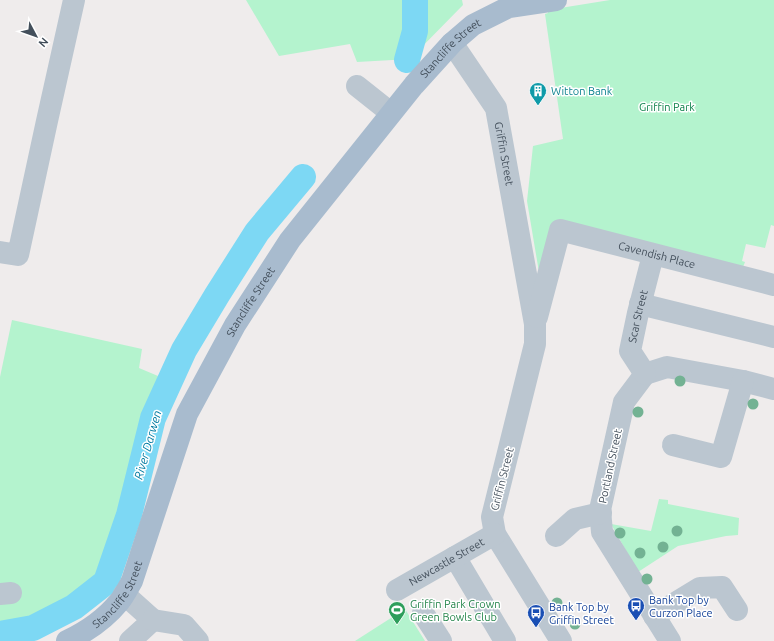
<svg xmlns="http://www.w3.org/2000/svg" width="774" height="641" viewBox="0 0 774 641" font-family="Ubuntu,sans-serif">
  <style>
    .green { fill: #b4f3ce }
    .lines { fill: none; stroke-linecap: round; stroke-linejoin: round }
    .river { stroke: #7dd8f4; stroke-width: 26 }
    .minor { stroke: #bbc6d0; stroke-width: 22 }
    .major { stroke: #a8bbce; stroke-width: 22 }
    .tree { fill: #73b293 }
    .labels { text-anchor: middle; stroke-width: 3; stroke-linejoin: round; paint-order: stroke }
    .street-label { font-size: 11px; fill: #434f5b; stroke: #fff }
    .culture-label { font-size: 11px; fill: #0d838f; stroke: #fff; text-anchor: start }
    .park-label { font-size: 11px; fill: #0e824b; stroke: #fff }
    .transit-label { font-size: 11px; fill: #164399; stroke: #fff; text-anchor: start }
    .leisure-label { font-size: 11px; fill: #27864d; stroke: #fff; text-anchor: start }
    .water-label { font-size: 12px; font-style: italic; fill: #027ba1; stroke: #fff }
  </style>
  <rect width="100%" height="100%" fill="#efecec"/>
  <g class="green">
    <polygon points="246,0 462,0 463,5 410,59 357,62 350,44 279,56"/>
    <polygon points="610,0 774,0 774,226 771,225 765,248 746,244 742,261 745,262 743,267 567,222 541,284 527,201 533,146 563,139 545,14 548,13 548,10"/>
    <path d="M12,320l130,29 -3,19 19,8 -60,203c-29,21 -61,44 -98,46v-248z"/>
    <polygon points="659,499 668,500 668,504 739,518 738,535 726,536 678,546 638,572 611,524 651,531"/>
    <polygon points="405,609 425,641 355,641"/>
  </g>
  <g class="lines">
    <g class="river">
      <polyline points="407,60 415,31 415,0"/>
      <polyline points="0,634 33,628 74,607 106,582 129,515 153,418 184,350 217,295 257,232 303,177"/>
    </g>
    <g class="minor">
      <path id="s1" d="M452,43l44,65 39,216v20l-43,173 3,17 66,107"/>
      <polyline points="357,86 391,113"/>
      <polyline points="0,252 18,255 47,121 74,0"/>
      <polyline points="640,304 774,337"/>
      <path id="s2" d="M537,317l23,-87 214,55"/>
      <polyline points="645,374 624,402 600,510 602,532 670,641"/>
      <polyline points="645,374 667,367 743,381 774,389"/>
      <path id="s3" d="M645,374l-15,-23 8,-38 15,-58"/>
      <polyline points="673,445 721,457 743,381"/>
      <polyline points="556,536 575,519 601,513"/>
      <polyline points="455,557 505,641"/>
      <path id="s4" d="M397,590l98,-56"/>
      <polyline points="0,594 11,593"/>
      <polyline points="124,594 153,620 130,641"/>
      <polyline points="423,613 441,641"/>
      <polyline points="654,616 700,588 722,587 737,610"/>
      <polyline points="153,620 184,625 198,641"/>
    </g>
    <path class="major" id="s5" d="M67,641c19,-9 38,-22 52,-39 5,-6 9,-14 13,-21l55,-167 48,-89 55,-85 124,-155 38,-42 21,-18 36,-18 47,-7"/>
  </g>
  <g class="tree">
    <circle cx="680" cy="381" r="5.5"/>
    <circle cx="753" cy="404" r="5.5"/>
    <circle cx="638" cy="412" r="5.5"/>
    <circle cx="677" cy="531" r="5.5"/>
    <circle cx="620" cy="533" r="5.5"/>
    <circle cx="663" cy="547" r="5.5"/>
    <circle cx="640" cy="553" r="5.5"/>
    <circle cx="647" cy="579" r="5.5"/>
    <circle cx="557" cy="603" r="5.5"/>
    <circle cx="575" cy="624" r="5.5"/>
  </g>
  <defs>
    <symbol id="building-pin" viewBox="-11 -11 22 30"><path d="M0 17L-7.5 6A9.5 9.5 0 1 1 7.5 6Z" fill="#0f9aa8" stroke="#fff"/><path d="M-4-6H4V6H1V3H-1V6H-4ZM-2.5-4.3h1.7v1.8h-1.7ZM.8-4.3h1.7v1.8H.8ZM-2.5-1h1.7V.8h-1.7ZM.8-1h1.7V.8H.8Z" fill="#fff"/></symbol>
    <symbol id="bus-pin" viewBox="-11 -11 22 30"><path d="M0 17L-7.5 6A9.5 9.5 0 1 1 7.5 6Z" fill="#1a4fb4" stroke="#fff"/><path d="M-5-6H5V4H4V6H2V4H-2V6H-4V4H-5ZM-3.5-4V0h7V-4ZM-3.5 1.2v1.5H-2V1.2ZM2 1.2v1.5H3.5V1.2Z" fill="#fff"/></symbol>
    <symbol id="stadium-pin" viewBox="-11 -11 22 30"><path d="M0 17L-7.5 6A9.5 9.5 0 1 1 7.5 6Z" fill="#2e9e5b" stroke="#fff"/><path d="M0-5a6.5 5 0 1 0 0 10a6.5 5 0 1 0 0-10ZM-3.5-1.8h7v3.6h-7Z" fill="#fff"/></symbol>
  </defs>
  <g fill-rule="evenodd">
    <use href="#building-pin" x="528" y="81" width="20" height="27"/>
    <use href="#bus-pin" x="626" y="596" width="20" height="27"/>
    <use href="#stadium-pin" x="387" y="600" width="20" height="27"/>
    <use href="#bus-pin" x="526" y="603" width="20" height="27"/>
  </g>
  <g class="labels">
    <g class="street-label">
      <text dy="4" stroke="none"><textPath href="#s5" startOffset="719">Stancliffe Street</textPath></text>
      <text dy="4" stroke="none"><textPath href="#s1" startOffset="125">Griffin Street</textPath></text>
      <text dy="4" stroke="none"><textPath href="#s2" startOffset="190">Cavendish Place</textPath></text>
      <text dy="4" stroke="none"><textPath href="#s5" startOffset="395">Stancliffe Street</textPath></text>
      <text dy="4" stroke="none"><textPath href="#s3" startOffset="63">Scar Street</textPath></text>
      <text transform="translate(610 466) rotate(-78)" y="4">Portland Street</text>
      <text transform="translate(502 479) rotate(-76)" y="4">Griffin Street</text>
      <text dy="4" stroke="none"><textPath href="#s4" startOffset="57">Newcastle Street</textPath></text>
      <text dy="4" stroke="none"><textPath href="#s5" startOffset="71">Stancliffe Street</textPath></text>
    </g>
    <g class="culture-label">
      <text x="551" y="95">Witton Bank</text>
    </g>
    <g class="park-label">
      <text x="667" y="111">Griffin Park</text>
    </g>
    <g class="transit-label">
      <text x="649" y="604">Bank Top by<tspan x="649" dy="13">Curzon Place</tspan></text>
      <text x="549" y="611">Bank Top by<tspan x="549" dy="13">Griffin Street</tspan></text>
    </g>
    <g class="leisure-label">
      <text x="410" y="608">Griffin Park Crown<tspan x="410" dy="13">Green Bowls Club</tspan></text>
    </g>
    <g class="water-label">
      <text transform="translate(148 445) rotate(-74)" y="4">River Darwen</text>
    </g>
  </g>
  <g transform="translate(36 36) rotate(131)" stroke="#ffffff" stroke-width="3" paint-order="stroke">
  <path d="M0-3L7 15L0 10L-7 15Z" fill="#434f5b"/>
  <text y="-6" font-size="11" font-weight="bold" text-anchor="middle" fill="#434f5b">N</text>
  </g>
</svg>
